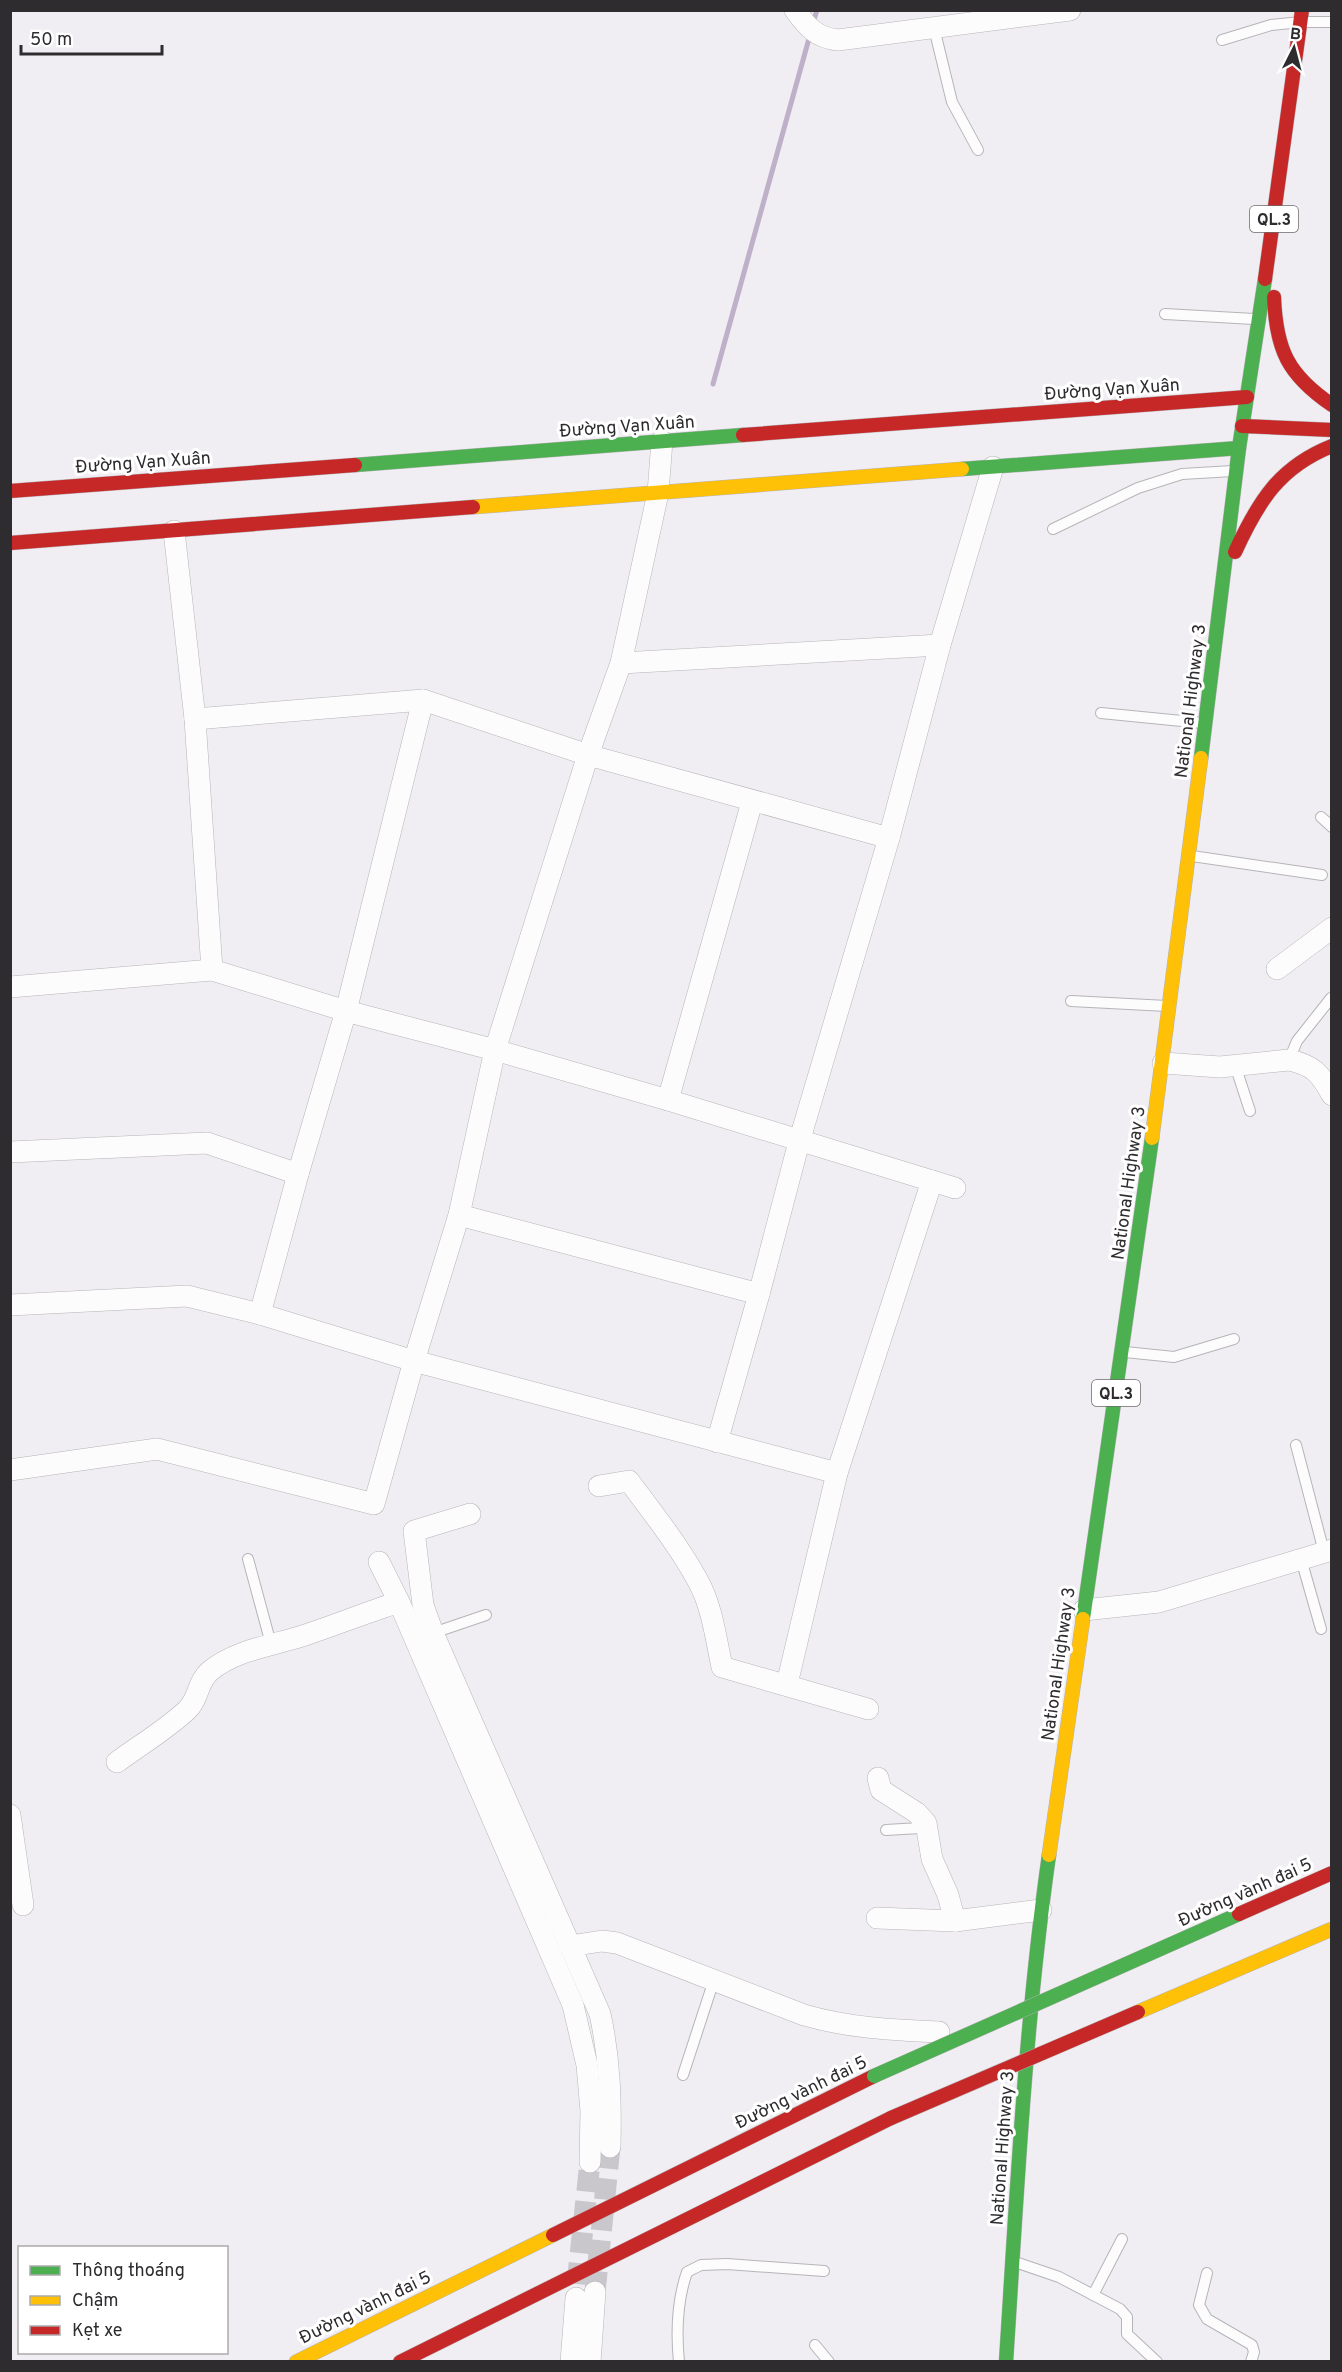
<svg xmlns="http://www.w3.org/2000/svg" width="1342" height="2372" viewBox="0 0 1342 2372" font-family="Overpass,sans-serif">
  <style>
    .lines { fill: none; stroke-linecap: round; stroke-linejoin: round }
    .stream { stroke: #bfb0c9; stroke-width: 5 }
    .street-tunnel { stroke: #cac7cc; stroke-width: 21; stroke-dasharray: 21 10; stroke-linecap: butt }
    .lane-casing { stroke: #b6b4b8; stroke-width: 12 }
    .street-casing { stroke: #b6b4b8; stroke-width: 22 }
    .fast-casing { stroke: #b6b4b8; stroke-width: 15 }
    .slow-casing { stroke: #b6b4b8; stroke-width: 15 }
    .jam-casing { stroke: #b6b4b8; stroke-width: 15 }
    .lane { stroke: #fdfcfd; stroke-width: 10 }
    .street { stroke: #fdfcfd; stroke-width: 21 }
    .fast { stroke: #4caf50; stroke-width: 14 }
    .slow { stroke: #ffc107; stroke-width: 14 }
    .jam { stroke: #c62828; stroke-width: 14 }
    .fast-bridge-casing { stroke: #b6b4b8; stroke-width: 15; stroke-linecap: butt }
    .slow-bridge-casing { stroke: #b6b4b8; stroke-width: 15; stroke-linecap: butt }
    .jam-bridge-casing { stroke: #b6b4b8; stroke-width: 15; stroke-linecap: butt }
    .fast-bridge { stroke: #4caf50; stroke-width: 14 }
    .slow-bridge { stroke: #ffc107; stroke-width: 14 }
    .jam-bridge { stroke: #c62828; stroke-width: 14 }
    .labels { text-anchor: middle; stroke-width: 6; stroke-linejoin: round; paint-order: stroke }
    .shield { fill: #fff; stroke: #6d6b6d; stroke-width: 1.5 }
    .shield-label { font-size: 16px; font-weight: bold; fill: #2e2c2f }
    .street-label { font-size: 18px; fill: #2e2c2f; stroke: #fff }
  </style>
  <rect width="100%" height="100%" fill="#f1eef3"/>
  <g class="lines">
    <g class="stream">
      <polyline points="813,23 817,10"/>
      <polyline points="713,384 810,35"/>
    </g>
    <g class="street-tunnel">
      <polyline points="577,2284 590,2162"/>
      <polyline points="595,2292 610,2147"/>
    </g>
    <defs>
      <g id="lane">
        <polyline points="934,28 952,102 978,150"/>
        <polyline points="1222,40 1271,25 1301,22 1332,22"/>
        <polyline points="1165,314 1254,319"/>
        <polyline points="1053,529 1138,488 1182,474 1233,471"/>
        <polyline points="1101,713 1202,723"/>
        <polyline points="1321,817 1332,827"/>
        <polyline points="1192,856 1322,875"/>
        <polyline points="1071,1001 1167,1006"/>
        <polyline points="1289,1060 1297,1041 1331,998"/>
        <polyline points="1235,1065 1250,1111"/>
        <polyline points="1125,1352 1174,1357 1234,1339"/>
        <polyline points="1296,1445 1324,1552"/>
        <polyline points="248,1559 271,1644"/>
        <polyline points="1301,1559 1321,1629"/>
        <polyline points="433,1633 486,1615"/>
        <polyline points="886,1830 920,1828 926,1833"/>
        <polyline points="683,2075 714,1980"/>
        <polyline points="1015,2262 1059,2277 1120,2309 1127,2317 1127,2334 1157,2362"/>
        <polyline points="1207,2273 1199,2305 1207,2319 1252,2345 1254,2352 1251,2362"/>
        <polyline points="1093,2295 1122,2239"/>
        <polyline points="815,2345 829,2362"/>
        <path d="M679,2362c-3,-30 -2,-61 8,-90l14,-7 26,-1 97,7"/>
      </g>
      <g id="street">
        <path d="M795,10c12,17 22,28 43,30l232,-30"/>
        <polyline points="174,531 195,719 212,970"/>
        <polyline points="621,663 940,645"/>
        <polyline points="195,719 423,700 588,755 889,838"/>
        <polyline points="1277,969 1332,928"/>
        <polyline points="10,987 212,970 346,1011 495,1050 668,1100 955,1188"/>
        <path d="M1163,1063l57,4 69,-7c24,5 32,14 43,35"/>
        <polyline points="668,1100 752,802"/>
        <polyline points="10,1152 207,1143 298,1174"/>
        <polyline points="459,1215 759,1294"/>
        <polyline points="10,1305 187,1296 260,1314 414,1361 837,1473"/>
        <polyline points="260,1314 298,1174 346,1011 423,700"/>
        <polyline points="717,1442 759,1294 799,1142 889,838 940,645 993,467"/>
        <polyline points="10,1470 157,1449 374,1504 414,1361 459,1215 495,1050 588,755 621,663 658,493 662,441"/>
        <path d="M599,1486l30,-5c24,32 50,65 69,100 14,25 18,58 24,86l146,42"/>
        <path d="M470,1514l-56,17 9,74 10,28 167,381c10,45 11,87 10,133"/>
        <polyline points="379,1562 399,1602 573,2005 587,2065 591,2111 590,2162"/>
        <polyline points="1084,1610 1159,1602 1332,1550"/>
        <polyline points="787,1684 837,1473 932,1181"/>
        <path d="M117,1762c23,-17 50,-33 70,-52 12,-11 10,-28 23,-39 24,-20 59,-25 89,-34 34,-11 66,-24 100,-35"/>
        <polyline points="878,1778 881,1790 917,1813 926,1823 932,1859 948,1895 955,1921"/>
        <polyline points="10,1815 23,1905"/>
        <polyline points="877,1918 955,1921 1041,1910"/>
        <path d="M570,1946l32,-5 15,2 187,72c45,13 89,15 135,17"/>
        <polyline points="571,2362 576,2298"/>
        <polyline points="590,2362 595,2292"/>
      </g>
      <g id="fast">
        <polyline points="355,465 743,435"/>
        <polyline points="962,469 1239,448"/>
        <polyline points="1201,758 1239,448 1265,279"/>
        <polyline points="1083,1619 1152,1138"/>
        <path d="M1006,2362c11,-169 19,-339 43,-507"/>
      </g>
      <g id="slow">
        <polyline points="473,507 962,469"/>
        <polyline points="1152,1138 1201,758"/>
        <polyline points="1049,1855 1083,1619"/>
        <polyline points="296,2362 553,2235"/>
      </g>
      <g id="jam">
        <polyline points="1265,279 1302,10"/>
        <path d="M1274,297c2,53 14,78 58,108"/>
        <polyline points="1242,426 1332,430"/>
        <polyline points="743,435 1247,397"/>
        <polyline points="10,491 355,465"/>
        <polyline points="10,543 473,507"/>
        <path d="M1235,552c23,-50 44,-85 97,-106"/>
        <polyline points="553,2235 874,2076"/>
        <polyline points="400,2362 891,2118"/>
      </g>
    </defs>
    <use href="#lane" class="lane-casing"/>
    <use href="#street" class="street-casing"/>
    <use href="#fast" class="fast-casing"/>
    <use href="#slow" class="slow-casing"/>
    <use href="#jam" class="jam-casing"/>
    <use href="#lane" class="lane"/>
    <use href="#street" class="street"/>
    <use href="#fast" class="fast"/>
    <use href="#slow" class="slow"/>
    <use href="#jam" class="jam"/>
    <defs>
      <polyline id="fast-bridge" points="874,2076 1239,1914"/>
      <polyline id="slow-bridge" points="1138,2012 1332,1929"/>
      <g id="jam-bridge">
        <polyline points="1239,1914 1332,1873"/>
        <polyline points="891,2118 1138,2012"/>
      </g>
    </defs>
    <use href="#fast-bridge" class="fast-bridge-casing"/>
    <use href="#slow-bridge" class="slow-bridge-casing"/>
    <use href="#jam-bridge" class="jam-bridge-casing"/>
    <use href="#fast-bridge" class="fast-bridge"/>
    <use href="#slow-bridge" class="slow-bridge"/>
    <use href="#jam-bridge" class="jam-bridge"/>
  </g>
  <g class="labels">
    <g class="shield">
      <rect x="1250" y="206" width="48" height="26" rx="4.5"/>
      <rect x="1092" y="1380" width="48" height="26" rx="4.5"/>
    </g>
    <g class="shield-label">
      <text x="1274" y="225">QL.3</text>
      <text x="1116" y="1399">QL.3</text>
    </g>
    <g class="street-label">
      <text transform="translate(1112 389) rotate(-4)" y="6">Đường Vạn Xuân</text>
      <text transform="translate(627 426) rotate(-4)" y="6">Đường Vạn Xuân</text>
      <text transform="translate(143 462) rotate(-4)" y="6">Đường Vạn Xuân</text>
      <text transform="translate(1190 701) rotate(-83)" y="6">National Highway 3</text>
      <text transform="translate(1128 1183) rotate(-82)" y="6">National Highway 3</text>
      <text transform="translate(1058 1664) rotate(-82)" y="6">National Highway 3</text>
      <text transform="translate(1245 1892) rotate(-24)" y="6">Đường vành đai 5</text>
      <text transform="translate(801 2092) rotate(-26)" y="6">Đường vành đai 5</text>
      <text transform="translate(1002 2148) rotate(-86)" y="6">National Highway 3</text>
      <text transform="translate(365 2307) rotate(-26)" y="6">Đường vành đai 5</text>
    </g>
  </g>
  <rect width="1342" height="2372" fill="none" stroke="#2e2c2f" stroke-width="24"/>
  <rect x="18" y="2246" width="210" height="108" fill="#ffffff" stroke="#ababac" stroke-width="1.5"/>
  <rect x="30" y="2266" width="30" height="9" fill="#4caf50" stroke="#ababac" stroke-width="1.5"/>
  <text x="72" y="2276" font-size="18" fill="#2e2c2f">Thông thoáng</text>
  <rect x="30" y="2296" width="30" height="9" fill="#ffc107" stroke="#ababac" stroke-width="1.5"/>
  <text x="72" y="2306" font-size="18" fill="#2e2c2f">Chậm</text>
  <rect x="30" y="2326" width="30" height="9" fill="#c62828" stroke="#ababac" stroke-width="1.5"/>
  <text x="72" y="2336" font-size="18" fill="#2e2c2f">Kẹt xe</text>
  <g transform="translate(1294 48) rotate(6)" stroke="#ffffff" stroke-width="4.5" paint-order="stroke">
  <path d="M0-4.5L10 22L0 15L-10 22Z" fill="#2e2c2f"/>
  <text y="-9" font-size="16" font-weight="bold" text-anchor="middle" fill="#2e2c2f">B</text>
  </g>
  <path d="M21 45v9h141v-9" fill="none" stroke="#2e2c2f" stroke-width="3"/>
  <text x="30" y="45" font-size="18" fill="#2e2c2f" stroke="#ffffff" stroke-width="4.5" paint-order="stroke">50 m</text>
</svg>
